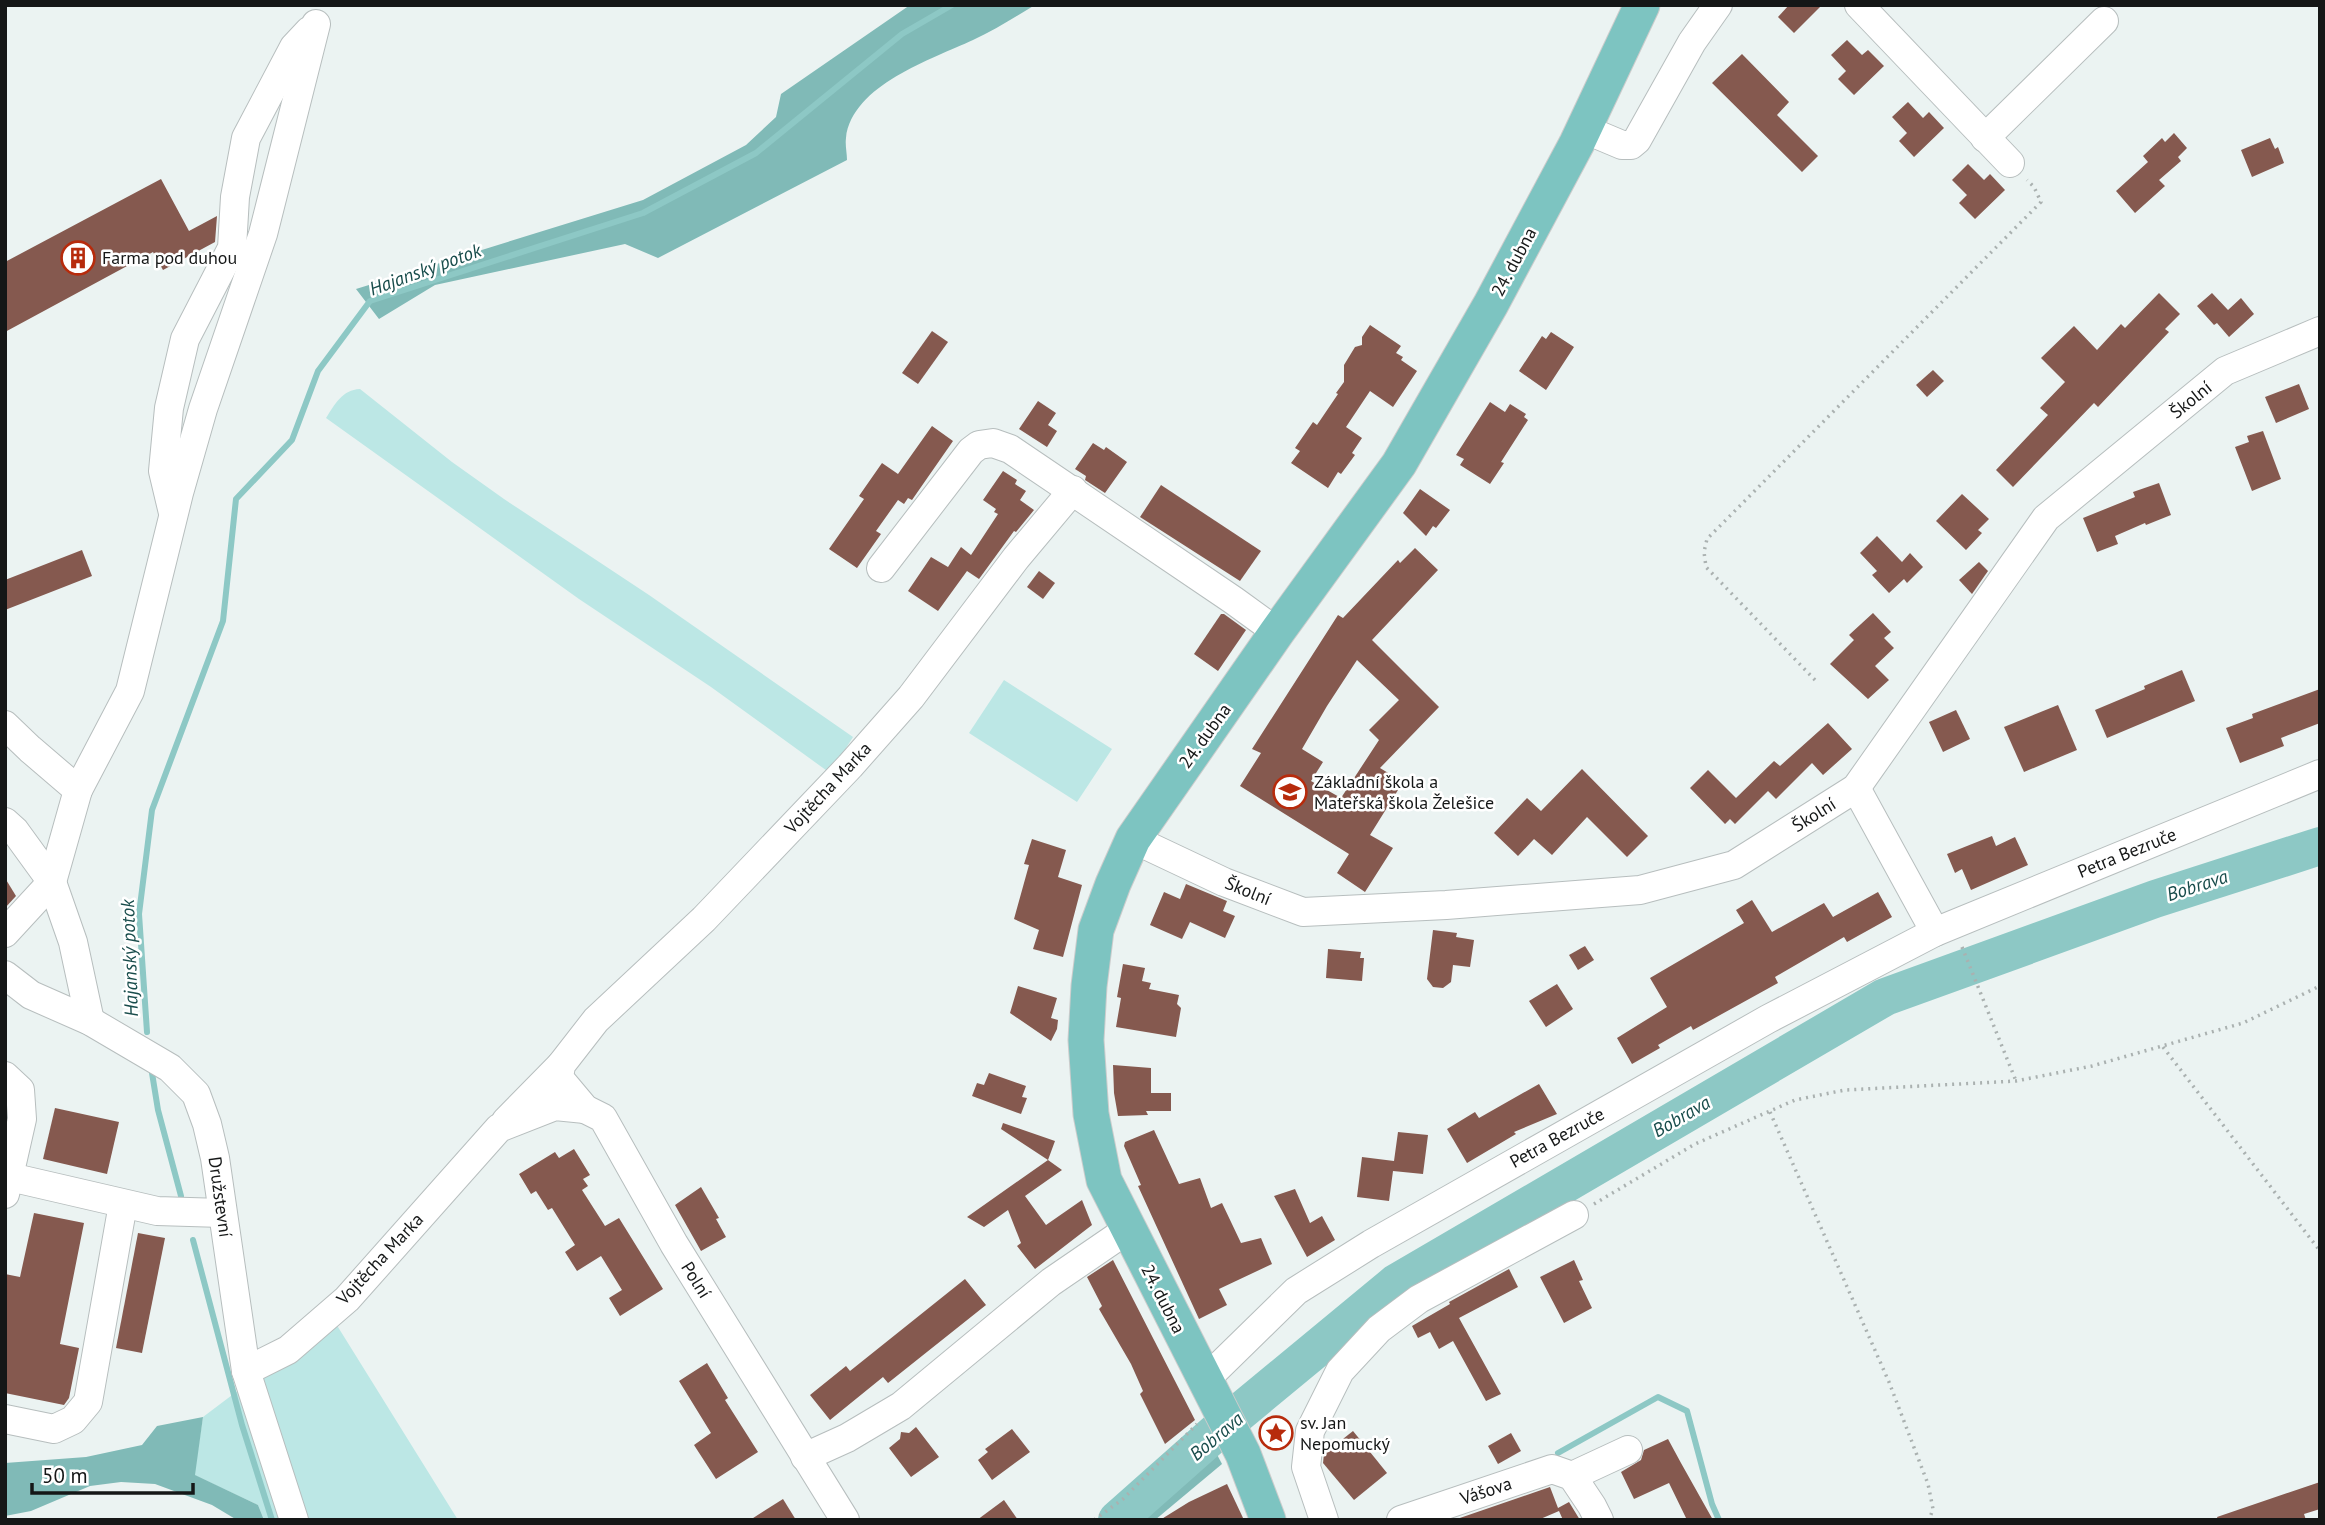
<svg xmlns="http://www.w3.org/2000/svg" width="2325" height="1525" viewBox="0 0 2325 1525" font-family="'PT Sans',sans-serif">
  <style>
    .green { fill: #bce7e5 }
    .forest { fill: #80bab7 }
    .lines { fill: none; stroke-linecap: round; stroke-linejoin: round }
    .stream { stroke: #8dc8c5; stroke-width: 6 }
    .river { stroke: #8dc8c5; stroke-width: 38 }
    .building { fill: #85594f; fill-rule: evenodd }
    .minor-casing { stroke: #b7bebe; stroke-width: 30 }
    .major-casing { stroke: #ccc; stroke-width: 37 }
    .path { stroke: #aab1b0; stroke-width: 3.5; stroke-dasharray: 2 5; stroke-linecap: butt }
    .minor { stroke: #fff; stroke-width: 28 }
    .major { stroke: #7dc4c1; stroke-width: 35 }
    .labels { text-anchor: middle; stroke-width: 5; stroke-linejoin: round; paint-order: stroke }
    .poi-label { font-size: 18px; fill: #151717; stroke: #fff; text-anchor: start }
    .street-label { font-size: 18px; fill: #151717; stroke: #fff }
    .water-label { font-size: 19px; font-style: italic; fill: #184c4b; stroke: #fff }
  </style>
  <rect width="100%" height="100%" fill="#ebf3f2"/>
  <g class="green">
    <path d="M360,389l92,73 52,37 145,96 204,142 -23,36 -119,-86 -132,-88 -253,-181c9,-14 16,-28 34,-29z"/>
    <polygon points="1004,680 1112,749 1077,802 969,733"/>
    <polygon points="333,1319 458,1520 264,1520 258,1505 194,1475 203,1417"/>
  </g>
  <g class="forest">
    <path d="M910,5h125c-20,12 -40,25 -62,35 -41,19 -121,45 -127,98 -1,7 1,15 1,22l-189,98 -33,-14 -190,41 -56,34 -23,-30 287,-89 103,-55 30,-28 5,-23z"/>
    <polygon points="203,1417 195,1475 258,1505 264,1520 237,1520 212,1505 155,1484 121,1482 90,1486 31,1511 5,1516 5,1463 86,1457 142,1445 157,1426"/>
    <polygon points="1204,1430 1222,1464 1155,1520 1102,1520"/>
  </g>
  <g class="lines">
    <g class="stream">
      <polyline points="147,1032 139,914 152,810 223,621 236,499 292,440 318,371 370,301 643,213 756,153 902,34 952,5"/>
      <polyline points="152,1073 158,1110 181,1196"/>
      <polyline points="193,1240 242,1425 272,1520"/>
      <polyline points="1558,1453 1658,1397 1687,1411 1712,1504 1719,1520"/>
    </g>
    <polyline class="river" points="1117,1520 1223,1426 1396,1283 1885,997 2155,899 2320,846"/>
  </g>
  <g class="building">
    <polygon points="1789,5 1822,5 1794,33 1778,17"/>
    <polygon points="1847,40 1862,55 1868,50 1884,66 1854,95 1838,79 1846,71 1831,55"/>
    <polygon points="1742,54 1789,102 1777,115 1818,156 1802,172 1712,83"/>
    <polygon points="1908,102 1923,118 1929,112 1944,128 1914,157 1899,141 1907,133 1892,117"/>
    <polygon points="2174,133 2187,148 2178,157 2181,161 2159,180 2165,186 2135,213 2116,191 2148,162 2143,156 2162,138 2165,142"/>
    <polygon points="2270,138 2275,149 2278,147 2284,163 2252,177 2241,150"/>
    <polygon points="1968,164 1984,180 1990,174 2005,190 1975,219 1959,203 1967,195 1952,180"/>
    <polygon points="161,179 189,231 217,216 215,242 163,270 153,252 5,332 5,262"/>
    <polygon points="2159,293 2180,314 2165,329 2169,332 2098,407 2094,403 2013,487 1996,470 2048,415 2040,408 2065,382 2041,358 2074,326 2097,350 2121,324 2125,328"/>
    <polygon points="2212,293 2228,310 2241,298 2254,314 2229,337 2217,323 2214,325 2197,306"/>
    <polygon points="1370,325 1401,346 1396,353 1403,357 1401,360 1417,371 1393,407 1370,391 1346,427 1362,438 1352,453 1355,455 1341,474 1338,472 1328,488 1291,463 1300,451 1295,448 1313,422 1317,425 1338,394 1336,393 1344,382 1344,365 1355,347 1362,345 1362,337"/>
    <polygon points="932,331 948,342 918,384 902,373"/>
    <polygon points="1551,332 1574,347 1546,390 1519,371 1542,336 1546,339"/>
    <polygon points="1933,370 1944,381 1927,397 1916,385"/>
    <polygon points="2299,384 2309,409 2276,423 2265,397"/>
    <polygon points="1038,401 1056,413 1048,425 1057,431 1047,447 1019,429"/>
    <polygon points="1490,402 1505,412 1510,404 1526,414 1524,417 1528,420 1501,462 1504,463 1490,484 1460,465 1464,459 1456,455"/>
    <polygon points="932,426 953,441 912,500 908,498 904,504 898,500 876,531 881,534 857,568 829,549 864,499 859,496 882,463 898,474"/>
    <polygon points="2263,431 2281,479 2252,491 2235,447 2249,442 2247,436"/>
    <polygon points="1093,443 1104,450 1106,447 1127,462 1105,493 1085,480 1086,476 1075,469"/>
    <polygon points="1003,471 1017,480 1015,484 1026,491 1020,500 1034,510 1016,532 1014,531 979,579 967,571 938,611 908,591 931,557 948,567 961,547 971,555 998,514 994,512 996,509 983,500"/>
    <polygon points="2159,483 2171,515 2146,525 2145,523 2115,536 2118,544 2097,552 2083,518 2135,497 2133,492"/>
    <polygon points="1161,485 1261,551 1240,581 1140,517"/>
    <polygon points="1420,489 1450,510 1436,528 1433,526 1426,536 1403,513"/>
    <polygon points="1962,494 1989,519 1978,530 1982,533 1966,550 1936,521"/>
    <polygon points="1877,536 1902,562 1910,553 1923,567 1907,583 1904,579 1889,593 1872,575 1877,571 1860,553"/>
    <path d="M1415,548l23,22 -66,70 67,67 -59,61 23,14 -33,53 23,13 -28,44 -28,-19 12,-19 -109,-68 21,-33 -9,-4 86,-134 5,3 55,-58 2,3zM1357,660l42,40 -30,30 10,10 -38,58 -30,-17 12,-19 -21,-13 25,-43z"/>
    <polygon points="82,550 92,576 5,610 5,580"/>
    <polygon points="1979,562 1988,571 1972,594 1959,580"/>
    <polygon points="1039,571 1055,583 1043,599 1027,587"/>
    <polygon points="1873,613 1891,632 1884,638 1894,648 1875,666 1889,680 1868,699 1830,664 1854,640 1849,635"/>
    <polygon points="1221,614 1224,614 1246,630 1218,671 1194,654"/>
    <polygon points="2182,670 2195,701 2107,738 2095,710 2145,689 2144,686"/>
    <polygon points="2320,689 2320,723 2281,738 2284,746 2240,763 2226,728 2253,718 2252,714"/>
    <polygon points="2058,705 2077,750 2024,772 2004,727"/>
    <polygon points="1956,710 1970,739 1943,752 1929,722"/>
    <polygon points="1828,723 1852,749 1823,775 1812,763 1776,799 1768,791 1735,824 1730,819 1725,824 1690,788 1708,770 1736,798 1774,761 1780,766"/>
    <polygon points="1582,769 1648,836 1627,857 1587,817 1552,855 1534,839 1518,856 1494,833 1527,798 1541,811"/>
    <polygon points="1992,836 1996,846 2015,837 2028,865 1971,890 1962,869 1955,873 1947,854"/>
    <polygon points="1032,839 1066,850 1058,877 1082,885 1063,957 1033,949 1039,930 1014,919 1029,865 1024,864"/>
    <polygon points="5,878 16,896 5,908"/>
    <polygon points="1186,884 1227,901 1223,911 1235,916 1225,938 1190,922 1182,939 1150,925 1164,892 1180,899"/>
    <polygon points="1878,892 1892,917 1847,942 1844,937 1775,977 1778,983 1693,1030 1691,1026 1658,1045 1660,1048 1632,1064 1617,1038 1667,1007 1650,978 1744,923 1736,910 1752,900 1772,932 1824,903 1833,917"/>
    <polygon points="1433,930 1457,933 1456,937 1474,940 1470,967 1453,965 1451,982 1443,988 1433,987 1427,979"/>
    <polygon points="1585,946 1594,960 1578,970 1569,955"/>
    <polygon points="1328,949 1361,952 1360,958 1364,958 1362,981 1326,978"/>
    <polygon points="1123,964 1145,968 1142,981 1151,983 1149,989 1179,995 1177,1004 1181,1008 1176,1037 1116,1027 1121,998 1117,997"/>
    <polygon points="1557,984 1573,1009 1546,1027 1529,1001"/>
    <polygon points="1018,986 1057,998 1051,1018 1058,1020 1057,1029 1051,1041 1010,1013"/>
    <polygon points="1113,1065 1151,1068 1151,1093 1171,1093 1171,1111 1146,1111 1148,1115 1118,1116 1114,1093"/>
    <polygon points="989,1073 1026,1086 1022,1097 1027,1098 1021,1114 972,1096 977,1083 984,1085"/>
    <polygon points="1539,1084 1557,1114 1514,1132 1516,1134 1467,1163 1447,1129 1475,1112 1479,1118"/>
    <polygon points="55,1108 119,1122 107,1174 43,1159"/>
    <polygon points="1003,1123 1055,1141 1048,1160 1062,1170 1025,1196 1046,1225 1082,1200 1092,1225 1035,1269 1017,1246 1021,1243 1008,1210 984,1227 967,1217 1048,1160 1001,1129"/>
    <polygon points="1154,1130 1179,1184 1200,1178 1211,1208 1222,1203 1241,1243 1261,1238 1272,1264 1219,1289 1227,1305 1199,1319 1138,1186 1141,1185 1124,1146 1125,1142"/>
    <polygon points="1398,1132 1428,1135 1423,1174 1393,1171 1389,1201 1357,1197 1362,1157 1394,1161"/>
    <polygon points="574,1149 590,1175 583,1179 588,1186 582,1190 605,1226 619,1218 663,1289 620,1316 609,1298 622,1290 601,1256 577,1271 565,1252 575,1245 552,1208 548,1210 536,1191 531,1194 519,1174 555,1152 559,1158"/>
    <polygon points="701,1187 719,1218 716,1219 726,1237 701,1251 675,1205"/>
    <polygon points="1295,1189 1310,1223 1322,1216 1335,1240 1307,1257 1274,1196"/>
    <polygon points="34,1213 84,1223 60,1344 79,1348 69,1398 64,1405 5,1393 5,1274 20,1277"/>
    <polygon points="138,1233 165,1238 142,1353 116,1348"/>
    <polygon points="1113,1260 1195,1420 1165,1444 1140,1394 1143,1391 1131,1364 1099,1309 1102,1306 1087,1277"/>
    <polygon points="1574,1260 1583,1280 1579,1281 1592,1308 1564,1323 1540,1277"/>
    <polygon points="1509,1269 1518,1287 1459,1318 1501,1394 1486,1401 1453,1341 1439,1349 1430,1332 1418,1338 1412,1326 1450,1304 1449,1302"/>
    <polygon points="965,1279 986,1305 888,1383 883,1377 830,1420 810,1395 846,1366 850,1371"/>
    <polygon points="707,1363 728,1398 725,1400 758,1452 716,1479 694,1445 711,1433 679,1381"/>
    <polygon points="916,1427 939,1457 911,1477 889,1448 900,1439 901,1432 909,1433"/>
    <polygon points="1012,1429 1030,1452 992,1480 978,1460 988,1452 985,1449"/>
    <polygon points="1353,1431 1387,1473 1354,1500 1323,1463 1324,1454"/>
    <polygon points="1511,1433 1521,1451 1498,1464 1488,1446"/>
    <polygon points="1668,1439 1681,1463 1713,1520 1687,1520 1669,1483 1634,1499 1621,1472 1641,1460 1644,1450"/>
    <polygon points="2320,1482 2320,1509 2304,1514 2306,1520 2218,1520 2217,1517"/>
    <polygon points="1227,1484 1244,1520 1160,1520 1189,1502"/>
    <polygon points="1550,1487 1558,1508 1569,1502 1580,1520 1563,1520 1559,1511 1538,1520 1454,1520"/>
    <polygon points="783,1499 796,1520 750,1520"/>
    <polygon points="1004,1500 1018,1520 977,1520"/>
  </g>
  <g class="lines">
    <defs>
      <g id="minor">
        <polyline points="1859,5 2010,163"/>
        <polyline points="1584,129 1622,145 1631,145 1637,140 1692,42 1718,5"/>
        <polyline points="1985,138 2104,21"/>
        <polyline points="173,513 163,471 169,408 185,339 232,248 235,197 246,138 294,47 309,31"/>
        <polyline points="881,568 971,451 979,445 993,443 1010,449 1233,600 1277,632"/>
        <polyline points="5,725 30,749 78,790"/>
        <polyline points="1856,788 1935,932"/>
        <polyline points="5,822 15,831 52,882 73,942 90,1021"/>
        <polyline points="1133,839 1224,882 1303,912 1446,905 1640,890 1734,865 1856,788 2046,518 2225,371 2320,331"/>
        <polyline points="5,933 52,882 78,790 130,691 179,493 203,409 263,234 316,24"/>
        <polyline points="5,975 31,995 90,1021 170,1068 196,1094 207,1124 215,1158 246,1371 294,1520"/>
        <polyline points="5,1076 20,1090 22,1119 5,1194"/>
        <polyline points="506,1121 561,1065"/>
        <polyline points="10,1177 157,1211 222,1213"/>
        <polyline points="246,1371 288,1350 347,1299 499,1128 555,1106 585,1109"/>
        <polyline points="1205,1380 1296,1291 1371,1244 1768,1019 1935,932 2320,774"/>
        <polyline points="5,1419 54,1429 73,1420 88,1402 123,1204"/>
        <polyline points="805,1457 847,1438 901,1406 1051,1282 1127,1230"/>
        <polyline points="1572,1476 1628,1450"/>
        <polyline points="845,1520 674,1244 603,1118 585,1109 559,1078 561,1065 596,1020 704,919 850,766 911,697 1016,558 1073,490"/>
        <polyline points="1324,1520 1306,1467 1310,1431 1340,1371 1379,1329 1419,1299 1574,1215"/>
        <polyline points="1401,1520 1552,1469 1572,1476 1592,1506 1599,1520"/>
      </g>
      <polyline id="major" points="1268,1520 1243,1454 1104,1180 1091,1114 1086,1040 1089,986 1096,930 1113,884 1133,839 1277,632 1399,464 1491,304 1577,143 1642,5"/>
    </defs>
    <use href="#minor" class="minor-casing"/>
    <use href="#major" class="major-casing"/>
    <g class="path">
      <polyline points="1815,680 1706,567 1704,552 1707,539 2041,202 2034,187 2027,180"/>
      <polyline points="1962,947 2016,1081"/>
      <polyline points="2163,1047 2320,1251"/>
      <polyline points="1770,1112 1889,1382 1928,1484 1933,1509 1929,1520"/>
      <polyline points="1594,1204 1695,1144 1795,1100 1845,1090 2016,1081 2092,1066 2243,1023 2320,986"/>
      <polyline points="1094,1520 1123,1499 1197,1424"/>
    </g>
    <use href="#minor" class="minor"/>
    <use href="#major" class="major"/>
  </g>
  <defs>
    <symbol id="building-ring" viewBox="-11 -11 22 22"><circle r="9.5" fill="#fff" stroke="#b72b0c" stroke-width="1.5"/><path d="M-4-6H4V6H1V3H-1V6H-4ZM-2.5-4.3h1.7v1.8h-1.7ZM.8-4.3h1.7v1.8H.8ZM-2.5-1h1.7V.8h-1.7ZM.8-1h1.7V.8H.8Z" fill="#b72b0c"/></symbol>
    <symbol id="school-ring" viewBox="-11 -11 22 22"><circle r="9.5" fill="#fff" stroke="#b72b0c" stroke-width="1.5"/><path d="M0-5L7-2L0 1L-7-2ZM-4 1L0 2.5L4 1V4Q0 6-4 4Z" fill="#b72b0c"/></symbol>
    <symbol id="sight-ring" viewBox="-11 -11 22 22"><circle r="9.5" fill="#fff" stroke="#b72b0c" stroke-width="1.5"/><path d="M0-6L1.8-2.2L6-1.7L2.9 1.2L3.7 5.4L0 3.3L-3.7 5.4L-2.9 1.2L-6-1.7L-1.8-2.2Z" fill="#b72b0c"/></symbol>
  </defs>
  <g fill-rule="evenodd">
    <use href="#building-ring" x="59" y="239" width="38" height="38"/>
    <use href="#school-ring" x="1271" y="773" width="38" height="38"/>
    <use href="#sight-ring" x="1257" y="1414" width="38" height="38"/>
  </g>
  <g class="labels">
    <g class="poi-label">
      <text x="102" y="264">Farma pod duhou</text>
      <text x="1314" y="788">Základní škola a<tspan x="1314" dy="21">Mateřská škola Želešice</tspan></text>
      <text x="1300" y="1429">sv. Jan<tspan x="1300" dy="21">Nepomucký</tspan></text>
    </g>
    <g class="street-label">
      <text transform="translate(1514 262) rotate(-62)" y="6">24. dubna</text>
      <text transform="translate(2191 400) rotate(-39)" y="6">Školní</text>
      <text transform="translate(1205 736) rotate(-54)" y="6">24. dubna</text>
      <text transform="translate(828 788) rotate(-47)" y="6">Vojtěcha Marka</text>
      <text transform="translate(1814 815) rotate(-32)" y="6">Školní</text>
      <text transform="translate(2127 853) rotate(-22)" y="6">Petra Bezruče</text>
      <text transform="translate(1248 891) rotate(22)" y="6">Školní</text>
      <text transform="translate(1557 1138) rotate(-29)" y="6">Petra Bezruče</text>
      <text transform="translate(220 1197) rotate(82)" y="6">Družstevní</text>
      <text transform="translate(380 1259) rotate(-47)" y="6">Vojtěcha Marka</text>
      <text transform="translate(696 1280) rotate(58)" y="6">Polní</text>
      <text transform="translate(1163 1299) rotate(63)" y="6">24. dubna</text>
      <text transform="translate(1486 1491) rotate(-18)" y="6">Vášova</text>
    </g>
    <g class="water-label">
      <text transform="translate(425 269) rotate(-20)" y="7">Hajanský potok</text>
      <text transform="translate(2197 885) rotate(-18)" y="7">Bobrava</text>
      <text transform="translate(129 958) rotate(-92)" y="7">Hajanský potok</text>
      <text transform="translate(1681 1116) rotate(-30)" y="7">Bobrava</text>
      <text transform="translate(1216 1436) rotate(-40)" y="7">Bobrava</text>
    </g>
  </g>
  <rect width="2325" height="1525" fill="none" stroke="#151717" stroke-width="14"/>
  <path d="M32 1483v10h161v-10" fill="none" stroke="#151717" stroke-width="3.5"/>
  <text x="42" y="1483" font-size="21" fill="#151717" stroke="#ffffff" stroke-width="5" paint-order="stroke">50 m</text>
</svg>
